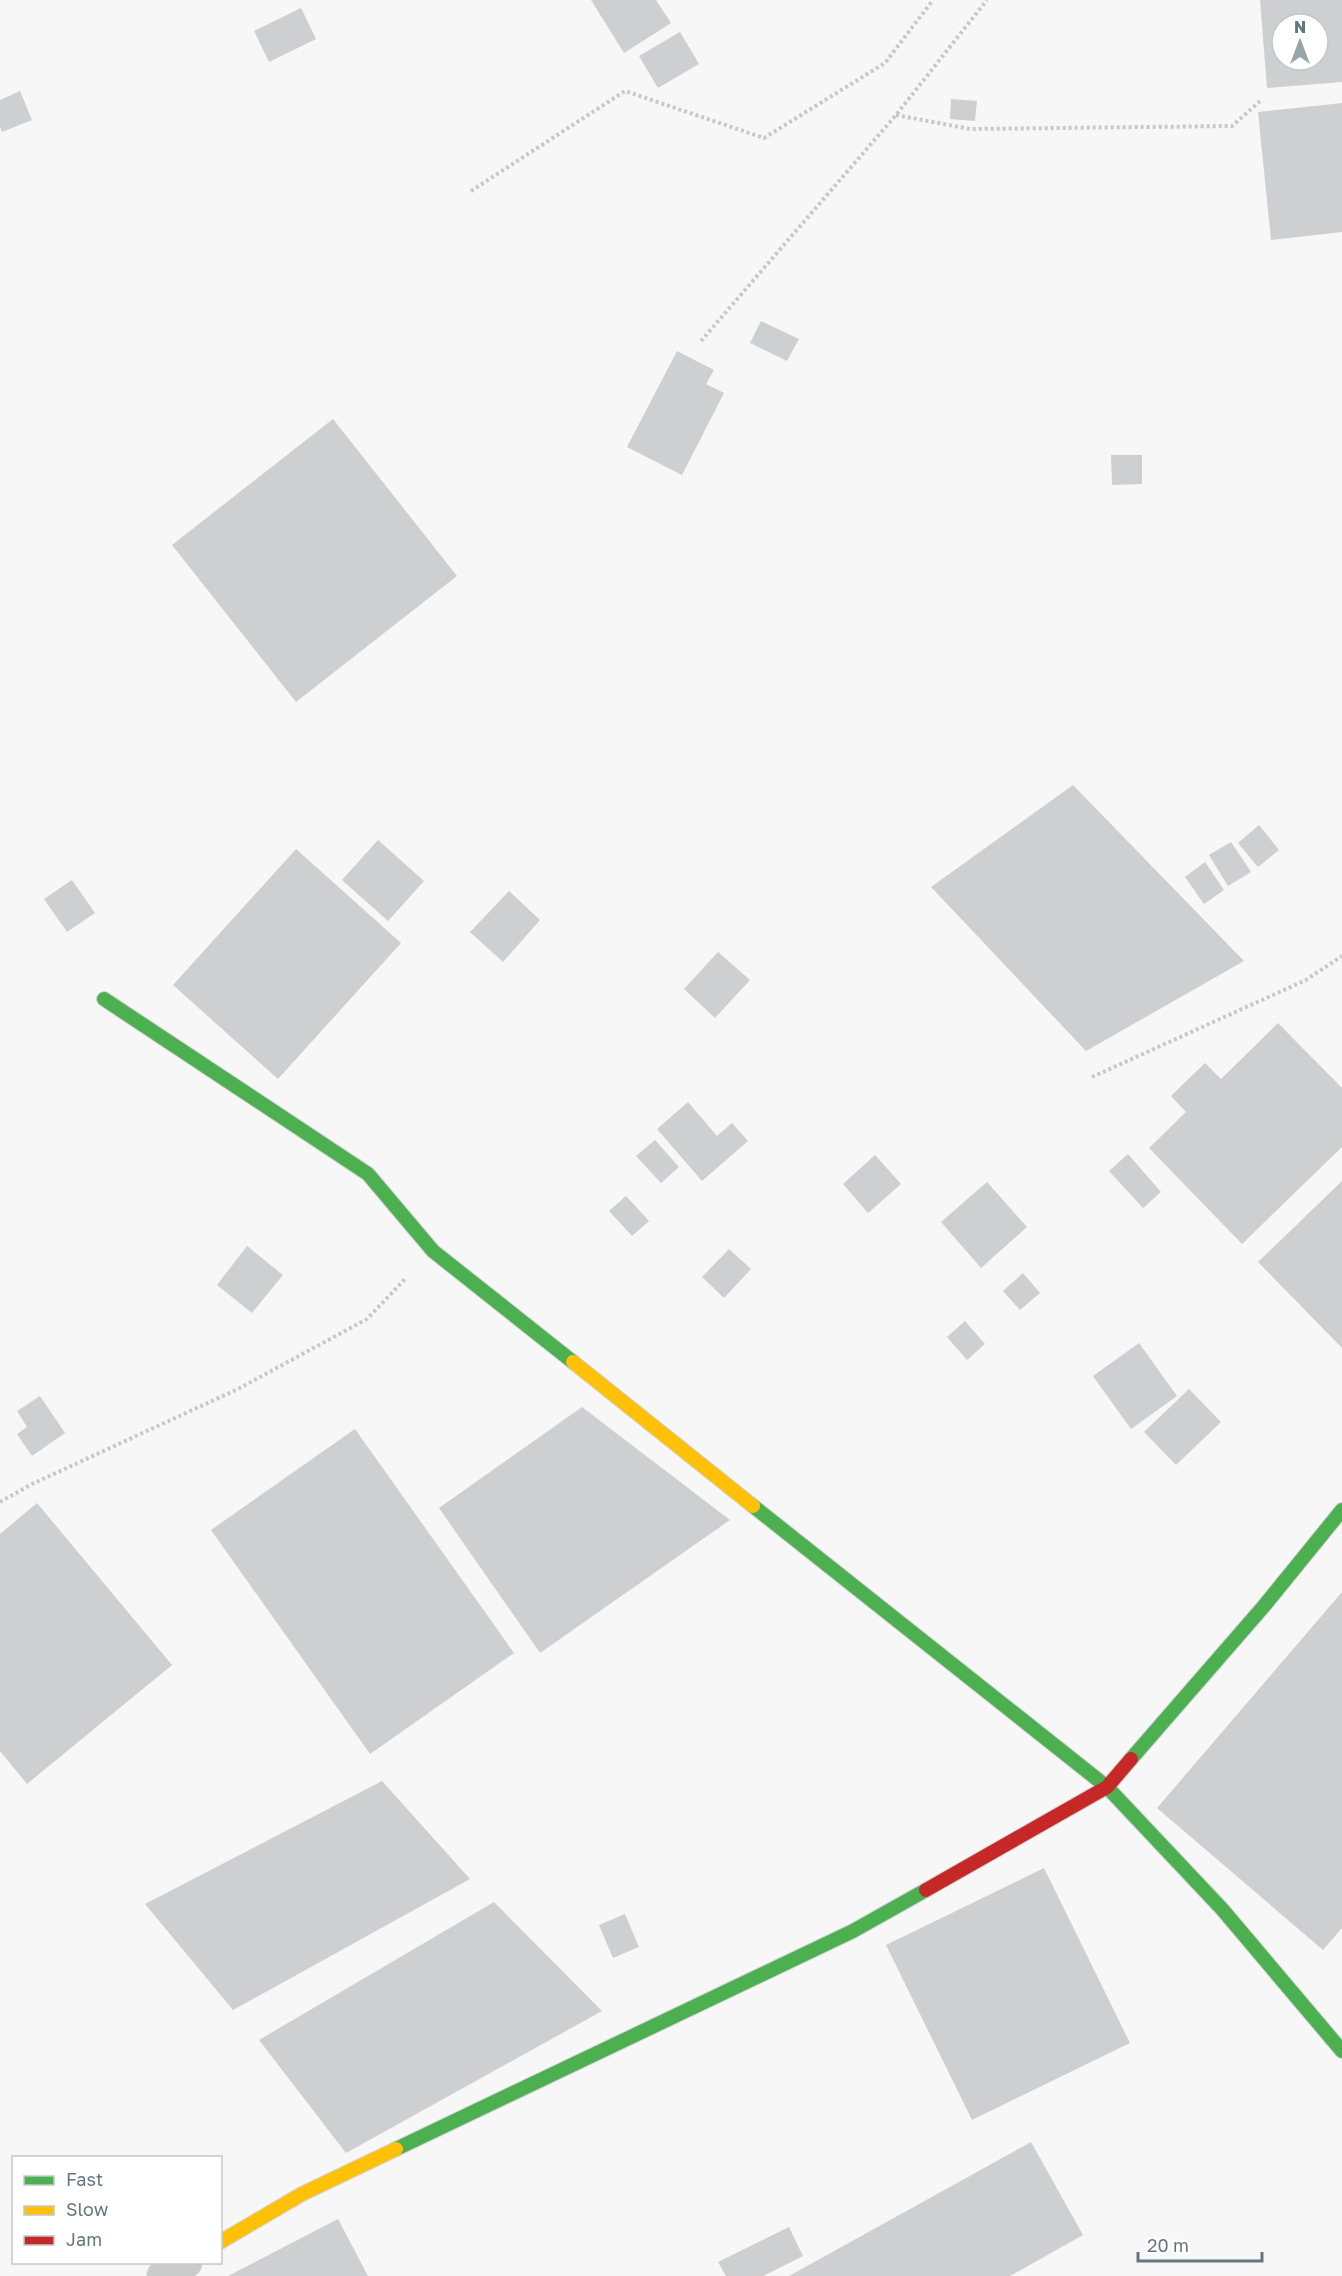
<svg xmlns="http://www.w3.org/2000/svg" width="1342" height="2276" viewBox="0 0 1342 2276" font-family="'Golos Text',sans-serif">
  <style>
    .building { fill: #cdcfd0; fill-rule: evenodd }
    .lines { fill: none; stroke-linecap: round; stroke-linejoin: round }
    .fast-casing { stroke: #d3d4d5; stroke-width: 16 }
    .slow-casing { stroke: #d3d4d5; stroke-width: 16 }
    .jam-casing { stroke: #d3d4d5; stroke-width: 16 }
    .path { stroke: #c7c8c9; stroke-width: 4; stroke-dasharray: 3 3; stroke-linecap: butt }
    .street { stroke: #cacccc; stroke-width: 33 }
    .fast { stroke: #4caf50; stroke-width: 14 }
    .slow { stroke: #ffc107; stroke-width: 14 }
    .jam { stroke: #c62828; stroke-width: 14 }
  </style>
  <rect width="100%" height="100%" fill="#f7f7f7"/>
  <g class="building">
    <polygon points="591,0 656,0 671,23 624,53"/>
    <path d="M1260,0h82v82l-75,6zM1282,24h36v36h-36z"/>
    <polygon points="301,8 316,39 269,62 254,31"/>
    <polygon points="680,32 699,64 658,88 639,56"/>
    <polygon points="20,91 32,120 2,132 0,127 0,100"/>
    <polygon points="951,99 977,101 975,121 950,119"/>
    <polygon points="1342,103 1342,232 1271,240 1258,112"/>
    <polygon points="761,321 799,339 787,361 750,343"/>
    <polygon points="677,351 714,370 706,384 724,393 682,475 627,447"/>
    <polygon points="333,419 457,576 296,702 172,545"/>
    <polygon points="1111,455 1142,455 1142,484 1112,485"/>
    <polygon points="1073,785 1244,961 1086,1051 931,887"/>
    <polygon points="1259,825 1279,850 1258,867 1238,843"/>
    <polygon points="378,840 424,881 388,921 342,880"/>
    <polygon points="1231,842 1251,872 1228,886 1209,855"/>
    <polygon points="296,849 401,943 278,1079 173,985"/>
    <polygon points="1205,862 1224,890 1204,904 1185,877"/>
    <polygon points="72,880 95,913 67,932 44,899"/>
    <polygon points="509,891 540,920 503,962 470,932"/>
    <polygon points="718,952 750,980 715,1018 684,989"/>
    <polygon points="1278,1023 1342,1088 1342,1147 1242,1244 1149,1148 1186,1112 1171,1096 1205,1063 1221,1079"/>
    <polygon points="688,1102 717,1136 732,1123 748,1141 702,1181 657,1129"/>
    <polygon points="655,1140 679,1167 661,1183 636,1156"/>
    <polygon points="1128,1154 1161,1192 1143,1208 1109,1171"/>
    <polygon points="875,1155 901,1184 868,1213 843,1184"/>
    <polygon points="1342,1181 1342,1348 1258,1262"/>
    <polygon points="987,1182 1027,1227 981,1268 941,1222"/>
    <polygon points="626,1196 649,1221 632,1236 609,1211"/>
    <polygon points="247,1246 283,1275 252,1313 217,1285"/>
    <polygon points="729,1249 751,1269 724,1298 702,1277"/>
    <polygon points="1023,1273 1040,1293 1020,1310 1003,1291"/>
    <polygon points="965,1321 985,1344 967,1360 947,1337"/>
    <polygon points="1139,1343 1177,1396 1131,1429 1093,1376"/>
    <polygon points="1189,1389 1221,1422 1176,1465 1144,1432"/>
    <polygon points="40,1396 65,1433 32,1456 17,1434 27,1427 17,1411"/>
    <polygon points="582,1407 730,1520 540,1653 439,1508"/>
    <polygon points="355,1429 514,1653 370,1754 211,1530"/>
    <polygon points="37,1503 172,1665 27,1784 0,1751 0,1534"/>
    <polygon points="1342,1592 1342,1928 1323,1950 1157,1808"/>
    <polygon points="382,1781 470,1879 233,2010 145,1904"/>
    <polygon points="1044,1868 1130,2043 972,2120 886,1945"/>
    <polygon points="494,1902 602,2011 346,2153 259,2040"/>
    <polygon points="625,1914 639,1947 613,1958 599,1925"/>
    <polygon points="1031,2142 1083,2235 1010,2276 789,2276"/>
    <polygon points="338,2219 368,2276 228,2276"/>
    <polygon points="789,2227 803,2256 763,2276 726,2276 718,2262"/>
  </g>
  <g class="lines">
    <defs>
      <g id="fast">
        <polyline points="104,999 368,1174 433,1251 573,1362"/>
        <polyline points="753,1506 1107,1787 1222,1909 1342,2051"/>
        <polyline points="1131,1759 1264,1606 1342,1510"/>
        <polyline points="396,2149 853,1931 926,1890"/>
      </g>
      <g id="slow">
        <polyline points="573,1362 753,1506"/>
        <polyline points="220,2242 302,2194 396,2149"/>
      </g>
      <polyline id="jam" points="926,1890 1107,1787 1131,1759"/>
    </defs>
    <use href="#fast" class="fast-casing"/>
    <use href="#slow" class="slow-casing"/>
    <use href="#jam" class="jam-casing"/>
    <g class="path">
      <polyline points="896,115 970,129 1232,126 1260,101"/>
      <polyline points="471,191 625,91 764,138 885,63 933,0"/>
      <polyline points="701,341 896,115 987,0"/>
      <polyline points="1092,1077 1306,980 1342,956"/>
      <polyline points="0,1502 32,1484 238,1389 367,1319 406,1278"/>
    </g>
    <polyline class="street" points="163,2276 186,2262"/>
    <use href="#fast" class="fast"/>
    <use href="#slow" class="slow"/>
    <use href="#jam" class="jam"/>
  </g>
  <rect x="12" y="2156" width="210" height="108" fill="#ffffff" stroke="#c1c9cc" stroke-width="1.5"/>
  <rect x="24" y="2176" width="30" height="9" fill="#4caf50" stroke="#c1c9cc" stroke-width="1.5"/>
  <text x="66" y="2186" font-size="18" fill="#64777f">Fast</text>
  <rect x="24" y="2206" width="30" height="9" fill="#ffc107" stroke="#c1c9cc" stroke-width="1.5"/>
  <text x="66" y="2216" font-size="18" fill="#64777f">Slow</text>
  <rect x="24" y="2236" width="30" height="9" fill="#c62828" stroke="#c1c9cc" stroke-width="1.5"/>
  <text x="66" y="2246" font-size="18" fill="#64777f">Jam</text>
  <g transform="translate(1300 42)"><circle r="28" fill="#ffffff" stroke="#c1c9cc" stroke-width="1.5"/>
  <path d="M0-4.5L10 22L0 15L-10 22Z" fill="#97a4a9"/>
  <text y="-9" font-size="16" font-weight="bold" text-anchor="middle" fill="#64777f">N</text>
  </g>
  <path d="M1138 2252v9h124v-9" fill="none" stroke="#64777f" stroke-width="3"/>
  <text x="1147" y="2252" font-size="18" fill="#64777f" stroke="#ffffff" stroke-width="4.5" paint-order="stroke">20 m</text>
</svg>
